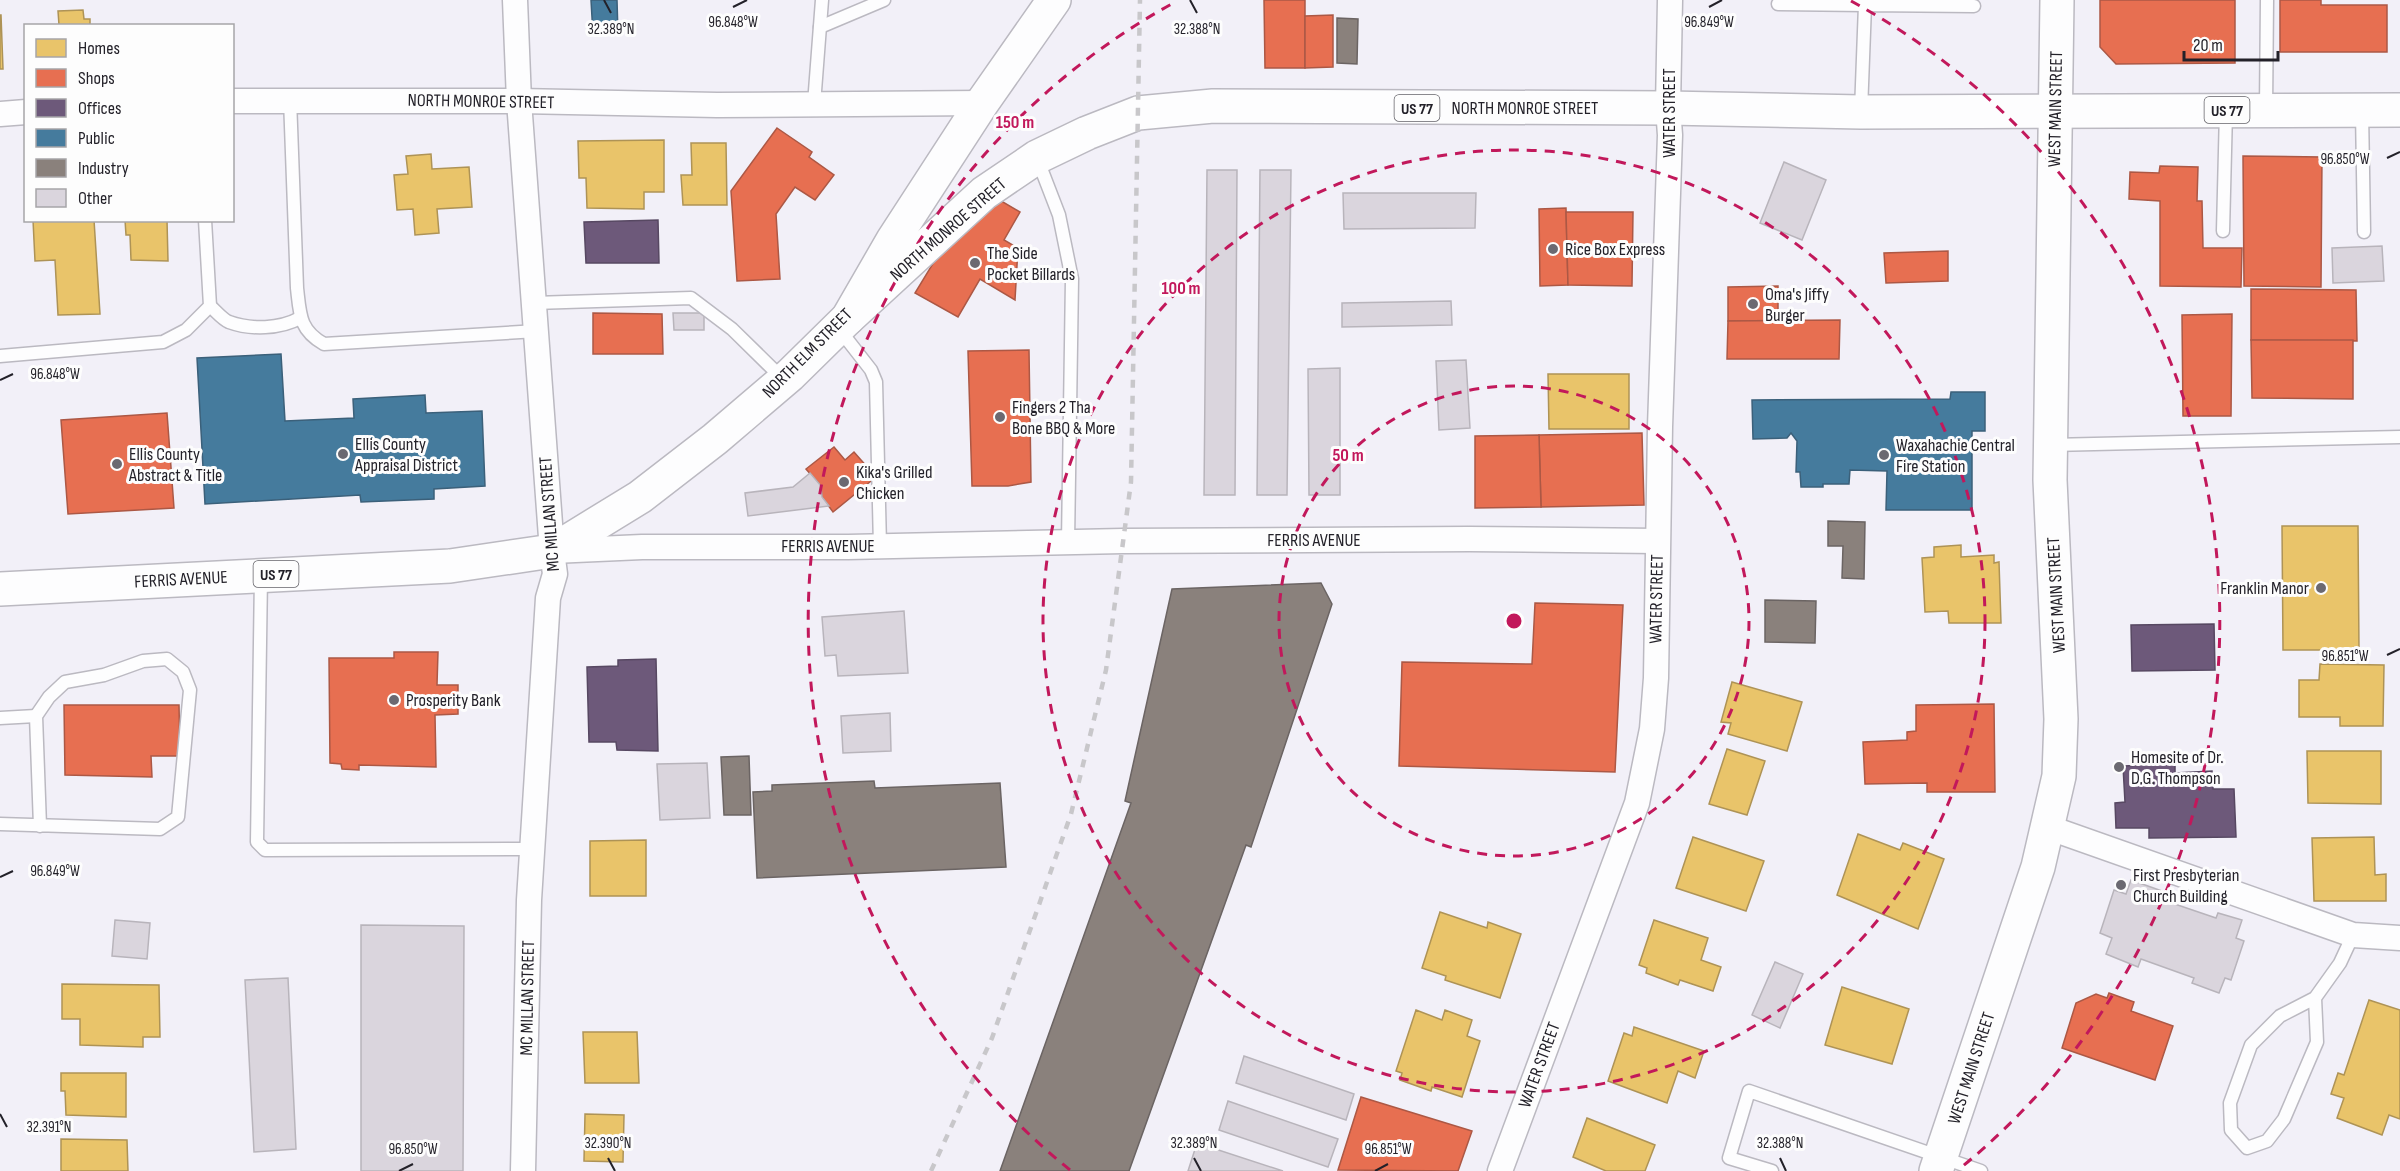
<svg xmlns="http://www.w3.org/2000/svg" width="2400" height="1171" viewBox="0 0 2400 1171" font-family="'Sofia Sans Condensed',sans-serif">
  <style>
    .homes { fill: #e9c46a; stroke: #ae9356; stroke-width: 1.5 }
    .shops { fill: #e76f51; stroke: #ac5845; stroke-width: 1.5 }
    .offices { fill: #6d597a; stroke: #574862; stroke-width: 1.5 }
    .public { fill: #457b9d; stroke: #3b607a; stroke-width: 1.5 }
    .industry { fill: #8a817c; stroke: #6b6463; stroke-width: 1.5 }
    .building { fill: #dad5dd; stroke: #b8b4bb; stroke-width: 1.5 }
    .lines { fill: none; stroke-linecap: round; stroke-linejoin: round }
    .lane-casing { stroke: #bbb9c1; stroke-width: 15 }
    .street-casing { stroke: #bbb9c1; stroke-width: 27 }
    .primary-casing { stroke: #bbb9c1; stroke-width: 36 }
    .lane { stroke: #fdfdfe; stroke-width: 12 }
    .street { stroke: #fdfdfe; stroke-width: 24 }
    .primary { stroke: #fdfdfe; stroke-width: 33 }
    .rail { stroke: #c8c7ca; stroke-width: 4.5; stroke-dasharray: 8 8; stroke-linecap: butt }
    .ticks { fill: none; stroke: #232129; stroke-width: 2 }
    .ring { fill: none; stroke: #c2185b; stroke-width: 3; stroke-dasharray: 10 8 }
    .poi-dot { fill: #6b6971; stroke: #fdfdfd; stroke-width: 2 }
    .labels { text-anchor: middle; stroke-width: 6; stroke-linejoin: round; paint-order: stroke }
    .shield { fill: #fdfdfd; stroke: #646369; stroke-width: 1.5 }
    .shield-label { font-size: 16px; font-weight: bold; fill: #232129 }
    .street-label { font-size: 18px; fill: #232129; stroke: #fdfdfd }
    .poi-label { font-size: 18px; fill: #232129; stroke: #fdfdfd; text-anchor: start }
    .ticks-label { font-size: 15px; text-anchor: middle; fill: #232129; stroke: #fdfdfd; stroke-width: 6; stroke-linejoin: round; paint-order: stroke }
    .centre { fill: #c2185b; stroke: #fdfdfd; stroke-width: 3 }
    .ring-label { font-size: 18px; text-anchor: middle; font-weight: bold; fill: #c2185b; stroke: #fdfdfd; stroke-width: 6; stroke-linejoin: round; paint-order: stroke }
  </style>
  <rect width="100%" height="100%" fill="#f2f0f8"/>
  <g class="homes">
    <polygon points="83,10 84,19 90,19 90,26 44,26 59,25 58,11"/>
    <polygon points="0,15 1,15 3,69 0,69"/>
    <polygon points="664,140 664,192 644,192 644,209 587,208 586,178 579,178 578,141"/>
    <polygon points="691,143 726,143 727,205 683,205 681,175 692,175"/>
    <polygon points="431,154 432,169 469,167 472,207 437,209 439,233 415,235 413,209 397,210 394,175 408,174 406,156"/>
    <polygon points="33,220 94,220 100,314 58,315 55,260 35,261"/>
    <polygon points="125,220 167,220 168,261 131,260 130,235 126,235"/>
    <polygon points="1548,374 1629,374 1629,429 1549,429"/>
    <polygon points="2282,526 2358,526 2359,650 2283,650"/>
    <polygon points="1961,545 1961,557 1994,555 1994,563 1999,562 2001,623 1949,623 1948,611 1925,612 1922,558 1934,557 1934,547"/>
    <polygon points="2320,664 2384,665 2383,726 2340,726 2340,717 2299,717 2299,680 2319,680"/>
    <polygon points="1732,682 1802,702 1787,751 1728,734 1731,723 1721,722"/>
    <polygon points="1727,749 1765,761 1747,815 1709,804"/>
    <polygon points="2307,751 2381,751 2381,804 2308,803"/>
    <polygon points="1858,834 1900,850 1903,843 1944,859 1918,929 1837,895"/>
    <polygon points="1693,837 1764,861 1746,911 1676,888"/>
    <polygon points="2374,837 2375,875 2386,874 2386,901 2314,901 2312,838"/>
    <polygon points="646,840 646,896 590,896 590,841"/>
    <polygon points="1440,912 1487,928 1488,922 1521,934 1500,998 1445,980 1446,976 1422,968"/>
    <polygon points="1654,920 1708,938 1701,960 1721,967 1713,991 1680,980 1678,985 1646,973 1647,968 1639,965"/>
    <polygon points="62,984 159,985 160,1037 143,1037 143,1047 80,1045 80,1019 62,1019"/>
    <polygon points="1842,987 1909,1009 1892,1064 1825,1045"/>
    <polygon points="2369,1000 2400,1010 2400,1119 2389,1115 2382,1135 2337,1118 2344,1098 2331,1094 2338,1073 2344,1075"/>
    <polygon points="1416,1010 1442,1020 1445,1010 1472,1020 1467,1036 1480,1041 1462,1097 1432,1087 1431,1091 1400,1080 1402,1073 1396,1071"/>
    <polygon points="1634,1027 1704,1051 1695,1078 1678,1071 1667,1103 1608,1081 1624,1033 1632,1036"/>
    <polygon points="583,1032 637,1032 639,1083 585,1083"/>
    <polygon points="61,1073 126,1073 126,1117 66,1115 65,1091 61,1091"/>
    <polygon points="585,1114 624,1115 623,1162 584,1161"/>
    <polygon points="1587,1118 1655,1145 1645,1171 1606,1171 1573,1157"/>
    <polygon points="61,1139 127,1140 128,1171 61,1171"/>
  </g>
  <g class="shops">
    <polygon points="1264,0 1305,0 1305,68 1265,68"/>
    <polygon points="2100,0 2235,0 2235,63 2116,64 2100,47"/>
    <polygon points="2280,0 2321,0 2321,5 2387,5 2387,52 2280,52"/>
    <polygon points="1333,15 1333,67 1305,68 1305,16"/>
    <polygon points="777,128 812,152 809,157 834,175 815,200 795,187 776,214 780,279 737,281 731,191"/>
    <polygon points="2243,156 2322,157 2321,287 2244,286"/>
    <polygon points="2160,166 2198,167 2197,201 2202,201 2203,248 2242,248 2241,287 2160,286 2160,201 2129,199 2130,172 2159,173"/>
    <polygon points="979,188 1020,212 1004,240 1018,248 1015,300 980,279 958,317 915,293"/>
    <polygon points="1566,208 1568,285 1540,286 1539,209"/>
    <polygon points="1566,212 1633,212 1632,286 1568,285"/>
    <polygon points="1948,251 1948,281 1886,283 1884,253"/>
    <polygon points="1778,286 1778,321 1728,321 1728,287"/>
    <polygon points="2251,289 2356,290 2357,341 2251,340"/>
    <polygon points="593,313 662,314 663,354 593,354"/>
    <polygon points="2232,314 2231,416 2183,416 2182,315"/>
    <polygon points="1840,320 1839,359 1727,359 1728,321"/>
    <polygon points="2251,340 2353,340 2353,399 2252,398"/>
    <polygon points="1029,350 1031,482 1008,486 972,486 968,351"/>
    <polygon points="167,413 174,508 68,514 61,420"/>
    <polygon points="1642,433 1644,505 1541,507 1539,435"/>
    <polygon points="1539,435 1541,507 1475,508 1475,436"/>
    <polygon points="834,447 845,460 854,452 876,477 833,512 822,497 821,486 806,469"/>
    <polygon points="1535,603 1623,605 1615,772 1399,766 1402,662 1532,664"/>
    <polygon points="394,652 438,652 437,685 458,685 458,714 435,715 436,767 359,765 359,770 342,769 341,764 330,763 329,658 394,658"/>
    <polygon points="1994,704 1995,792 1927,792 1927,783 1865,784 1863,742 1907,740 1907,732 1916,731 1916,705"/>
    <polygon points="64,705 179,705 180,756 151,756 152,777 65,775"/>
    <polygon points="2109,993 2134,1002 2131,1011 2173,1026 2155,1080 2062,1048 2076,1003 2096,994 2107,998"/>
    <polygon points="1361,1097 1472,1131 1458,1171 1338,1170"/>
  </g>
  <g class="offices">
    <polygon points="658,220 659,263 586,263 584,222"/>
    <polygon points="2214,624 2215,670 2132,671 2131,625"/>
    <polygon points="656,659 658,751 617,750 616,742 589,742 587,667 618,666 618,660"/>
    <polygon points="2175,764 2175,773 2212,771 2213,789 2234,789 2236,837 2149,838 2149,828 2116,828 2115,803 2125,802 2123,766"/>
  </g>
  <g class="public">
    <polygon points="591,0 617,0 618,34 593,35"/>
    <polygon points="281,354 285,421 354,418 353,399 425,395 426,413 482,411 485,486 434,489 434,499 361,502 360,495 205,504 197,358"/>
    <polygon points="1951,392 1985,392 1985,431 1972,431 1972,510 1886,510 1887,471 1850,470 1849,484 1823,484 1823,487 1801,487 1800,472 1796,472 1797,441 1791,433 1787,438 1753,439 1752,400 1950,399"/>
  </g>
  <g class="industry">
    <polygon points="1337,18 1358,19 1357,64 1337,63"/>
    <polygon points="1828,521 1865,522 1864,579 1842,578 1843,546 1828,546"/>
    <polygon points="1321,583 1332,604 1251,847 1246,845 1129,1171 1000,1171 1131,803 1125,801 1172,589"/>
    <polygon points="1765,600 1816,601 1815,643 1765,642"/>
    <polygon points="749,756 751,815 724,815 721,757"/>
    <polygon points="874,781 875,788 1000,783 1006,867 757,878 753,792 772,791 772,785"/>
  </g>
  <g class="building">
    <polygon points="1784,162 1826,180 1802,240 1760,223"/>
    <polygon points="1207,170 1237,170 1235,495 1204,495"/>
    <polygon points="1260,170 1291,170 1287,495 1257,495"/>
    <polygon points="1343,193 1476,193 1475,228 1344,229"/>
    <polygon points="2382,246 2384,281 2333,283 2332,248"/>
    <polygon points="1451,301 1452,325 1342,327 1342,303"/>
    <polygon points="673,313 704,313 704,330 674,330"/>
    <polygon points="1466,360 1470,428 1439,430 1436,361"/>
    <polygon points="1340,368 1340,495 1309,495 1308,369"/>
    <polygon points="810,473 821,486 822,497 829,506 748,516 745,493 793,487"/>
    <polygon points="904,611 908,673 838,676 836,655 825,656 822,617"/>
    <polygon points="890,713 891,751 843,753 841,716"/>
    <polygon points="707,763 710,818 660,820 657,764"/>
    <polygon points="2131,880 2162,891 2160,899 2216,918 2218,913 2242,920 2236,938 2244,941 2231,980 2225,978 2219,993 2192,983 2194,978 2141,959 2138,967 2106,954 2112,938 2100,933 2114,890 2126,894"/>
    <polygon points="115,920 150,923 147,959 112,956"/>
    <polygon points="361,925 464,926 463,1171 361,1171"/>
    <polygon points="1775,962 1803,974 1780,1028 1752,1015"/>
    <polygon points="288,978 296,1149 254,1152 245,980"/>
    <polygon points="1244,1056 1354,1094 1346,1120 1236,1083"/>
    <polygon points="1228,1101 1338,1139 1328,1167 1219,1130"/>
    <polygon points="1197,1143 1283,1171 1188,1171"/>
  </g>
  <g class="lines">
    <defs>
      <g id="lane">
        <polyline points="1778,4 1865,5"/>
        <polyline points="820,27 884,0"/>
        <path d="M290,99l7,189c3,26 2,42 27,56l213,-13"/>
        <polyline points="814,104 822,0"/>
        <polyline points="2266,109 2267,0"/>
        <polyline points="1861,111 1865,5 1974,6"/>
        <polyline points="2362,111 2364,232"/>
        <polyline points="1037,158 1059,215 1072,279 1068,542"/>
        <polyline points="2223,231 2226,111"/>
        <polyline points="534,303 691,298 732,329 783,379"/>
        <path d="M210,306c6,5 12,13 19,16 22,8 51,7 71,-4"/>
        <polyline points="839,329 871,370 876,382 880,546"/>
        <polyline points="0,356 163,342 186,330 210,306 205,220"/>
        <polyline points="2051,445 2400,437"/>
        <polyline points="261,576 257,842 265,850 532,849"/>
        <polyline points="0,718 36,716"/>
        <polyline points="0,824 160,829 178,817 190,690 183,672 167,659 143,661 104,675 65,682 49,697 36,716 40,826"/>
        <polyline points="2315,998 2317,1042 2284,1119 2267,1141 2247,1148 2231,1130 2230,1103 2251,1045 2280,1016 2315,998 2340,963 2353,935"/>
        <polyline points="1772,1171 1729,1158 1749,1091 1981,1171"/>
      </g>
      <g id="street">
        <polyline points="515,0 519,101 552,551 555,574 548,598 529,900 523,1171"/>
        <polyline points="232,101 519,101 717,105 982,103"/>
        <polyline points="0,114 26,112"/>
        <polyline points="553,551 642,547 848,547 1123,541 1469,539 1657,541"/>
        <polyline points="2047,827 2353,935 2400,938"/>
        <polyline points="1500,1171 1637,803 1652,729 1656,678 1660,427 1670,135 1668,108 1670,0"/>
      </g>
      <g id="primary">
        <polyline points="848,318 984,193 1037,157 1087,133 1138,113 1213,106 1668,108 1861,112 2400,110"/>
        <polyline points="0,589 450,566 552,551 640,497 715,439 790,375 848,318 893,240 982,103 1054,0"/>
        <polyline points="1936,1171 2038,867 2059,776 2061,719 2050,480 2057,0"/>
      </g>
    </defs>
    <use href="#lane" class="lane-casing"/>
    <use href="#street" class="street-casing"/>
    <use href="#primary" class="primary-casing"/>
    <use href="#lane" class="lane"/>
    <use href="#street" class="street"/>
    <use href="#primary" class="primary"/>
    <polyline class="rail" points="931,1171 992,1038 1071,814 1106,670 1131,482 1140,0"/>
  </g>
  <path class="ticks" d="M604,0l7,13M1190,0l7,13M733,7l14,-7M1709,7l13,-7M2387,158l13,-6M0,380l13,-6M2387,655l13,-6M0,877l13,-6M0,1114l7,13M608,1158l7,13M1194,1158l7,13M1780,1158l6,13M399,1171l14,-7M1375,1171l13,-7"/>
  <g class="ring">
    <circle cx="1514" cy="621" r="235"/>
    <circle cx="1514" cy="621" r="471"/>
    <path d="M1070 1170A706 706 0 0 1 1177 1M1851 1A706 706 0 0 1 1958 1170"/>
  </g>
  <g class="poi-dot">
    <circle cx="1553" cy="249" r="6"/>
    <circle cx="975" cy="263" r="6"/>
    <circle cx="1753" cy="304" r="6"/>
    <circle cx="1000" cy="417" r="6"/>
    <circle cx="343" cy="454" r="6"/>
    <circle cx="1884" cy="455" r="6"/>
    <circle cx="117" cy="464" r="6"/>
    <circle cx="844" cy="482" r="6"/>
    <circle cx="2321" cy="588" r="6"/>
    <circle cx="394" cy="700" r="6"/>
    <circle cx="2119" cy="767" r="6"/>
    <circle cx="2121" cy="885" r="6"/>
  </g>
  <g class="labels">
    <g class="shield">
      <rect x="1394.5" y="95" width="45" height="26" rx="4.5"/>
      <rect x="2204.5" y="97" width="45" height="26" rx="4.5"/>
      <rect x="253.5" y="561" width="45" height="26" rx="4.5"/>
    </g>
    <g class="shield-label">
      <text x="1417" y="114">US 77</text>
      <text x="2227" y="116">US 77</text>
      <text x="276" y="580">US 77</text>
    </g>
    <g class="street-label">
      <text transform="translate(481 101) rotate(1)" y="6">NORTH MONROE STREET</text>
      <text x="1525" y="114">NORTH MONROE STREET</text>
      <text transform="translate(2055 109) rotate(-89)" y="6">WEST MAIN STREET</text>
      <text transform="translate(1669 113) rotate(-90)" y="6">WATER STREET</text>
      <text transform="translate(948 229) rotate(-41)" y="6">NORTH MONROE STREET</text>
      <text transform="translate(807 353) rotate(-45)" y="6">NORTH ELM STREET</text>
      <text transform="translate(549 514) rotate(-94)" y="6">MC MILLAN STREET</text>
      <text x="1314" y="546">FERRIS AVENUE</text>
      <text x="828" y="552">FERRIS AVENUE</text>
      <text transform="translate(181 579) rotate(-3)" y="6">FERRIS AVENUE</text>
      <text transform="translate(2056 595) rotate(-93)" y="6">WEST MAIN STREET</text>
      <text transform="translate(1656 599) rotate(-89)" y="6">WATER STREET</text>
      <text transform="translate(527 998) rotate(-89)" y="6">MC MILLAN STREET</text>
      <text transform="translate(1539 1065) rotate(-70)" y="6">WATER STREET</text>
      <text transform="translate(1971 1068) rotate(-72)" y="6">WEST MAIN STREET</text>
    </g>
    <g class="poi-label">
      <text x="1565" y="255">Rice Box Express</text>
      <text x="987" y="259">The Side<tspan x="987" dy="21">Pocket Billards</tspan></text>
      <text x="1765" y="300">Oma's Jiffy<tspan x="1765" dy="21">Burger</tspan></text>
      <text x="1012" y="413">Fingers 2 Tha<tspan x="1012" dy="21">Bone BBQ &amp; More</tspan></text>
      <text x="355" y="450">Ellis County<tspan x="355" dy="21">Appraisal District</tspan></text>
      <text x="1896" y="451">Waxahachie Central<tspan x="1896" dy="21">Fire Station</tspan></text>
      <text x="129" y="460">Ellis County<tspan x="129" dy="21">Abstract &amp; Title</tspan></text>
      <text x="856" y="478">Kika's Grilled<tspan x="856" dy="21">Chicken</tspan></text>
      <text x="2309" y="594" text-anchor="end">Franklin Manor</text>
      <text x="406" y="706">Prosperity Bank</text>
      <text x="2131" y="763">Homesite of Dr.<tspan x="2131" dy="21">D.G. Thompson</tspan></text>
      <text x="2133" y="881">First Presbyterian<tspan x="2133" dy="21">Church Building</tspan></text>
    </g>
  </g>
  <g class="ticks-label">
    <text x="733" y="27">96.848°W</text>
    <text x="1709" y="27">96.849°W</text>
    <text x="611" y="34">32.389°N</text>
    <text x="1197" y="34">32.388°N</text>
    <text x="2345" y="164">96.850°W</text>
    <text x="55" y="379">96.848°W</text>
    <text x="2345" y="661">96.851°W</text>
    <text x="55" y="876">96.849°W</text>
    <text x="49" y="1132">32.391°N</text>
    <text x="608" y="1148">32.390°N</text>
    <text x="1194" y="1148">32.389°N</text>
    <text x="1780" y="1148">32.388°N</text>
    <text x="413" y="1154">96.850°W</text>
    <text x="1388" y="1154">96.851°W</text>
  </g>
  <circle cx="1514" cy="621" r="9" class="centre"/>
  <g class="ring-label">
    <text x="1015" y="128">150 m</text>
    <text x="1181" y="294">100 m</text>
    <text x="1348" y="461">50 m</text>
  </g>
  <rect x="24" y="24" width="210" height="198" fill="#fdfdfd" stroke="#a6a5a8" stroke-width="1.5"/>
  <rect x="36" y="39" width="30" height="18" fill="#e9c46a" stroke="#a6a5a8" stroke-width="1.5"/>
  <text x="78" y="54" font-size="18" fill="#232129">Homes</text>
  <rect x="36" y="69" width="30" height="18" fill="#e76f51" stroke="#a6a5a8" stroke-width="1.5"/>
  <text x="78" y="84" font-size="18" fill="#232129">Shops</text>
  <rect x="36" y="99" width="30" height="18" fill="#6d597a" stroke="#a6a5a8" stroke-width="1.5"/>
  <text x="78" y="114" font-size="18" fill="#232129">Offices</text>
  <rect x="36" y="129" width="30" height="18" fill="#457b9d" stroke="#a6a5a8" stroke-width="1.5"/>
  <text x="78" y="144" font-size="18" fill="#232129">Public</text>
  <rect x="36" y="159" width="30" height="18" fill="#8a817c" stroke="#a6a5a8" stroke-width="1.5"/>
  <text x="78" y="174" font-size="18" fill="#232129">Industry</text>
  <rect x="36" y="189" width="30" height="18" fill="#dad5dd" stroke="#a6a5a8" stroke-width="1.5"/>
  <text x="78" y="204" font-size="18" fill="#232129">Other</text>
  <path d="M2184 51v9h94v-9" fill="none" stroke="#232129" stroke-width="3"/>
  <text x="2193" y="51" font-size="18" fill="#232129" stroke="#fdfdfd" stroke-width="4.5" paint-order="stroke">20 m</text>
</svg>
